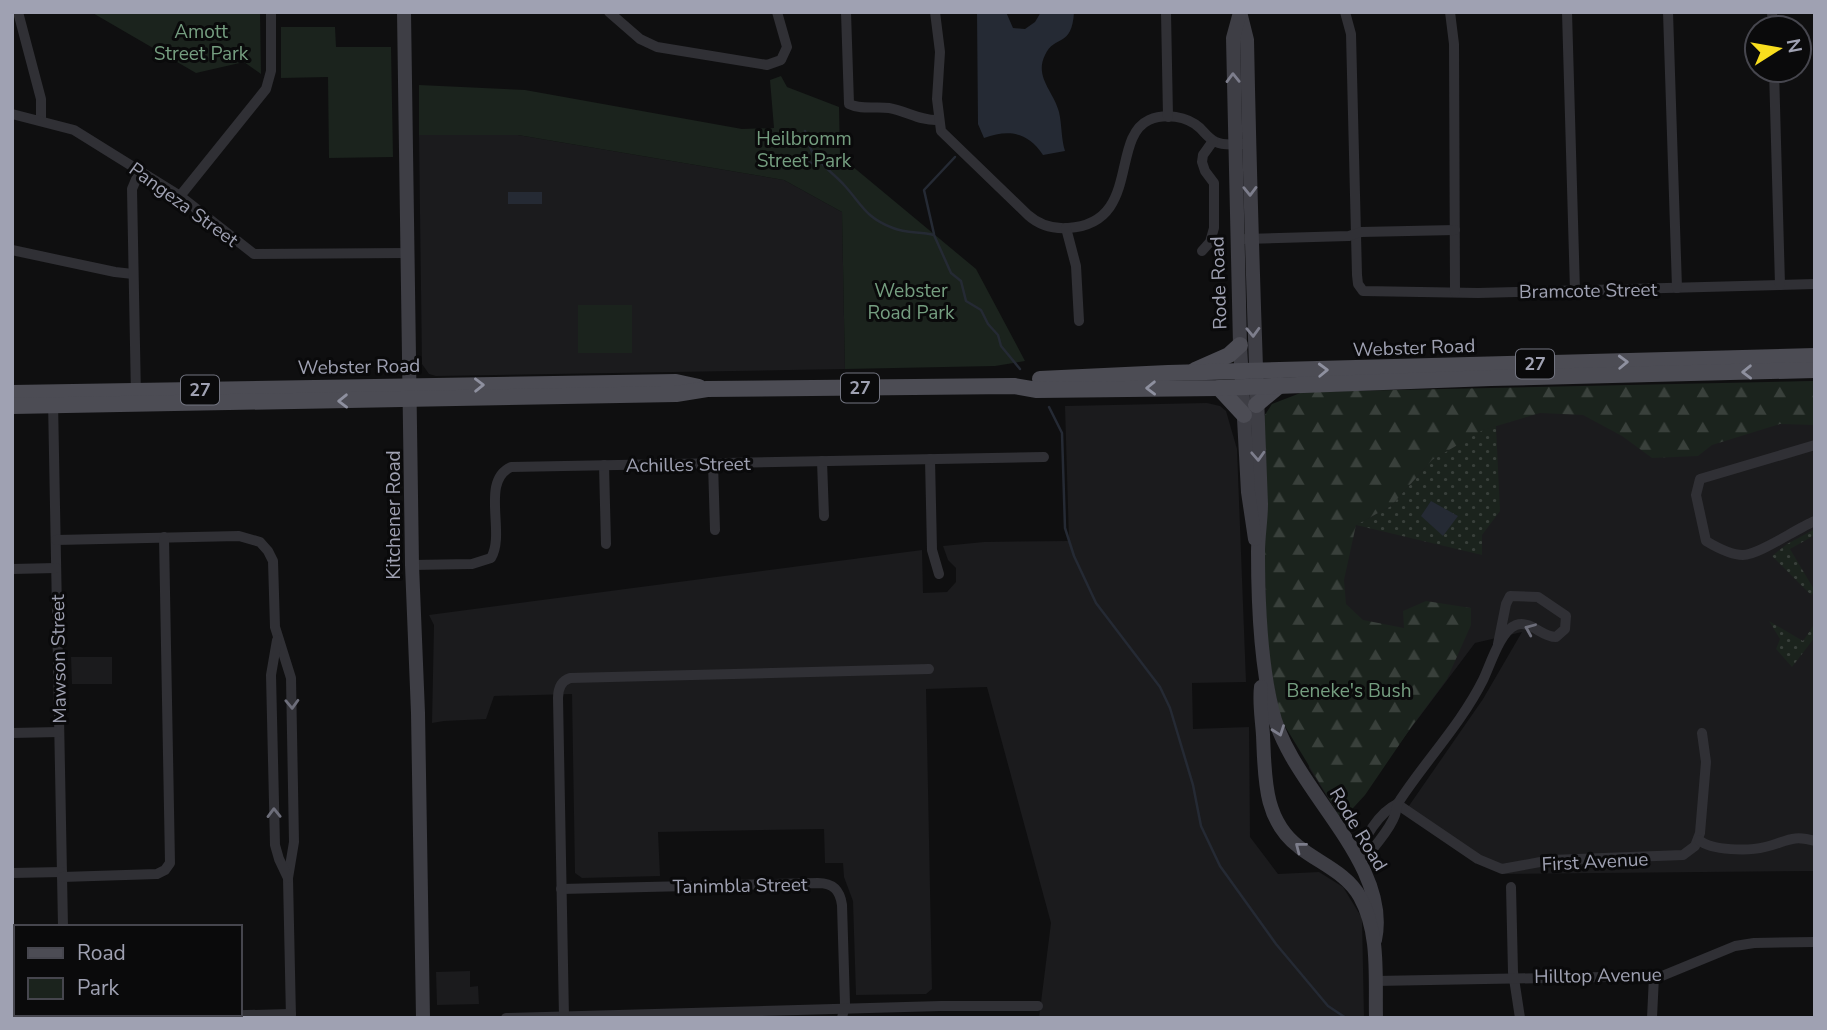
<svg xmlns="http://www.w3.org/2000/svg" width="1827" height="1030" viewBox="0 0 1827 1030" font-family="'Nunito Sans',sans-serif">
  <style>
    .built { fill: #1b1b1d }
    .grass { fill: url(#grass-dots) }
    .forest { fill: url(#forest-firs) }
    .park { fill: #1b231d }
    .water { fill: #252a34 }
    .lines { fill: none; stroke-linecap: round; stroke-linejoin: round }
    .stream { stroke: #252a34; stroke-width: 2.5 }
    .street { stroke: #303035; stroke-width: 10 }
    .secondary { stroke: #3e3e45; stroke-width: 14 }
    .primary { stroke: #4c4c54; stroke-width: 16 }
    .oneway { stroke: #7d7e8c }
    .oneway2 { stroke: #8e909f }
    .oneway3 { stroke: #6d6e7a }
    .labels { text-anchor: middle; stroke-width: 6; stroke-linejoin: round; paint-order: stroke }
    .shield { fill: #0a0a0b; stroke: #727480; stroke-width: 2 }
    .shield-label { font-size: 18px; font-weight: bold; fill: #9fa1b2 }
    .park-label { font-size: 19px; fill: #759e80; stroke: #0a0a0b }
    .street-label { font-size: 19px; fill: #9fa1b2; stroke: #0a0a0b }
  </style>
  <defs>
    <pattern id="grass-dots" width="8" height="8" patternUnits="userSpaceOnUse" patternTransform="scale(1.75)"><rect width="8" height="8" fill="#1b231d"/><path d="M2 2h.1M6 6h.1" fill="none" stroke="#39403b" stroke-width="1.8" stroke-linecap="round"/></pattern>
    <pattern id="forest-firs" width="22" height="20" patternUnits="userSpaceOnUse" patternTransform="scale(1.75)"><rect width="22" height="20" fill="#1b231d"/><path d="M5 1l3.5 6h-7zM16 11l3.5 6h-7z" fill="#39403b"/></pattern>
  </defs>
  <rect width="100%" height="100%" fill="#0f0f10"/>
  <g class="built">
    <polygon points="419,135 518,135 784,180 842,212 845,369 436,376 429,374 422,364"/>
    <polygon points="1815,381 1815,871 1502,874 1404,813 1483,699 1522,632 1475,643 1342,820 1309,768 1272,404"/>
    <polygon points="1207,403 1220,406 1226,411 1237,449 1246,682 1192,683 1193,729 1249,727 1250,837 1278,874 1319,872 1343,887 1362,918 1364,1018 1039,1018 1051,923 987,687 926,689 932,989 926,994 856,995 853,901 844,877 843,863 825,863 824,829 658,832 660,876 582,878 575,873 572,694 494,696 486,719 444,721 432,723 434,625 429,615 922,550 923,593 947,592 956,582 956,568 948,560 943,546 984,542 1069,541 1065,406"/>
    <polygon points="71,657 112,657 112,684 72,684"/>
    <polygon points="470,971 470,987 478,986 479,1004 437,1005 436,972"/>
  </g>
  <g class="grass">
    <polygon points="1496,426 1500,511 1482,535 1482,555 1356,525 1391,506 1432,460 1482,430"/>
    <polygon points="1815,529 1815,535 1790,549 1815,591 1811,595 1772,556 1787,544"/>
    <polygon points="1769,621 1803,641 1815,623 1815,637 1792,667 1776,649 1780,639"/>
  </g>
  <polygon class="forest" points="1815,381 1815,425 1780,424 1712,445 1698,456 1652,458 1622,436 1583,415 1540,413 1483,430 1432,460 1391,506 1356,525 1344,580 1346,604 1363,620 1404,628 1403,611 1426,601 1471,608 1471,625 1447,679 1412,726 1365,795 1342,820 1280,718 1267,649 1261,421 1272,404 1303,392"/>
  <g class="park">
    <polygon points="91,12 260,12 261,74 244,62 196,73"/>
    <polygon points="281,27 335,27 336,47 391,47 393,157 329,158 328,77 281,78"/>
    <polygon points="781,76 787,87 839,107 840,156 976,269 1025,361 995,366 845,369 842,212 784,180 518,135 419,135 419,85 525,90 742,129 774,128 770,80"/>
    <rect x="578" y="305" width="54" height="48"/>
  </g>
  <g class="water">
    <path d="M977,12h29l7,16 12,1 10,-7 6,-10h33c-2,36 -19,22 -29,43 -11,22 9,37 14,57 3,13 2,26 6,39l-22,4c-15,-23 -34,-26 -59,-17l-6,-14z"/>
    <rect x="508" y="192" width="34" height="12"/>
    <polygon points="1431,501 1458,516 1443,536 1421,516"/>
  </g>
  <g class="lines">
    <g class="stream">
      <path d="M805,131c6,31 21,34 40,55 17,19 21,32 48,42 14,6 27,3 41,7l17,38 10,8 5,20 15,9 7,14 10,11 3,11 19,23"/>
      <polyline points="784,159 819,164"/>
      <polyline points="934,234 924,190 955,157"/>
      <polyline points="1049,407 1062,433 1065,528 1074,556 1096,603 1160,687 1170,708 1193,785 1201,826 1220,866 1276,944 1328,1006 1346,1018"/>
    </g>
    <g class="street">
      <polyline points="18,12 41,99 41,120"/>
      <polyline points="609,12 640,39 657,47 767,65 781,60 787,47 777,12"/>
      <path d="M846,12l3,92c12,6 27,2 40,4 18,3 31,13 49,12"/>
      <path d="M935,12l5,40 -3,47 4,32 87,84c11,10 25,14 40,13 73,-4 42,-90 81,-108 16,-7 38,-4 51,8 5,5 9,11 16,14 8,4 19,2 27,2"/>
      <polyline points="1166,12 1168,117"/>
      <polyline points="1345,12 1351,34 1357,275 1358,284 1363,291 1478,293 1815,284"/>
      <polyline points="1450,12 1454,44 1455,292"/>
      <polyline points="1567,12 1575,291"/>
      <polyline points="1668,12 1677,288"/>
      <polyline points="1772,12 1773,28"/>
      <polyline points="1774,70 1780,285"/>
      <polyline points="12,114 74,130 180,196 254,254 407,253"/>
      <polyline points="180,196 266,89 271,71 271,12"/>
      <polyline points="1066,228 1076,266 1079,321"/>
      <polyline points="1245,239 1349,236 1361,232 1455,230"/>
      <polyline points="12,250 115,272 133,274"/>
      <polyline points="1202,251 1210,242 1214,228 1214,183 1205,171 1202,162 1203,155 1213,141"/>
      <polyline points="136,397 132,189 140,170"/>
      <polyline points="53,401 63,927"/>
      <path d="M1815,445l-115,34 -4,16 10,46c10,6 25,14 37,14 16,0 54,-27 72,-34"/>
      <polyline points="930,459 932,550 939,574"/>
      <polyline points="822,461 824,516"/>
      <polyline points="713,463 715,530"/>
      <polyline points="604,465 606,544"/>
      <polyline points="56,540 239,536 260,542 268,551 273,561 275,627 291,678 294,842 288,878 291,1018"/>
      <path d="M412,565l60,-1 19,-6c15,-25 -11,-77 20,-91l533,-10"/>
      <polyline points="12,569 56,568"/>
      <polyline points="277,640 271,675 275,845 279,859 288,878"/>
      <polyline points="12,733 59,732"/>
      <polyline points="1397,804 1478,859 1502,869 1551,860 1683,855 1695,846 1700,833 1706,762 1702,733"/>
      <path d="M1699,840c13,11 50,11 66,7 21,-5 27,-13 50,-6"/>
      <path d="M1356,857c9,-19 22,-44 41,-53"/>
      <path d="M1360,863c10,-10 30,-34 35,-48 2,-6 1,-10 5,-15 27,-41 61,-76 83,-120 7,-14 17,-49 33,-55 15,-5 25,12 40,12l9,-8 1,-13 -28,-19 -28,-1 -4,8 -8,40"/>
      <polyline points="12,873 62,872"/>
      <polyline points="62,877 157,874 165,870 170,863 164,537"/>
      <polyline points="1511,887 1513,972 1520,1018"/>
      <path d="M561,889l257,-6c15,0 22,7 24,22l3,99 -3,14"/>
      <polyline points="1375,981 1662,976 1735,946 1754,943 1815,942"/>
      <polyline points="64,1014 64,1018"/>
      <polyline points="131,1018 291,1014"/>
      <polyline points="506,1018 941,1006 1038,1006"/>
      <path d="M564,1018l-6,-320c0,-10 3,-17 12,-20l359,-9"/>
      <polyline points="1652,1018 1654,976"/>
    </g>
    <g class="secondary">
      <polyline points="404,12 412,565 418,713 423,1018"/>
      <path d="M1240,12l7,28c3,155 8,309 14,464 0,16 -3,32 -3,48 0,50 2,108 14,157 17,78 120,151 103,231"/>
      <polyline points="1239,16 1233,38 1240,345 1248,492 1255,539"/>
      <path d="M1261,687c-2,15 1,32 2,48 2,41 0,85 36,112 20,16 48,26 61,50 20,36 15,81 16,121"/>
    </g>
    <g class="primary">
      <polyline points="1195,370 1229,355 1240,345"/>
      <polyline points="1040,379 1168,373 1815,356"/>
      <polyline points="1219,388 1244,415"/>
      <polyline points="12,393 676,382 699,387"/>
      <polyline points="1256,405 1280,385"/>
      <polyline points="12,406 676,394 707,389 1014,386 1037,390 1219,388 1491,378 1815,370"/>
    </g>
  </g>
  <defs><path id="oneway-chevron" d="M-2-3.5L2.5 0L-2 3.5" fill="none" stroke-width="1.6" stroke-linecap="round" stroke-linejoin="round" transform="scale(1.75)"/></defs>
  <g class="oneway">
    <use href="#oneway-chevron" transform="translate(1233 78) rotate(-91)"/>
    <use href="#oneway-chevron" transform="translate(1250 191) rotate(89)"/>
    <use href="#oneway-chevron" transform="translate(1253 332) rotate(88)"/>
    <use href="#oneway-chevron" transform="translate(1258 456) rotate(87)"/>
    <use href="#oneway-chevron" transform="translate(1279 731) rotate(70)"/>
    <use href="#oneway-chevron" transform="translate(1300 847) rotate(-142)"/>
  </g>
  <g class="oneway2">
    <use href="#oneway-chevron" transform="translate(1623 362) rotate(-2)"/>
    <use href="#oneway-chevron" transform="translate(1323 370) rotate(-2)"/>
    <use href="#oneway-chevron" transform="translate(1747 372) rotate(179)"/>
    <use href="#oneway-chevron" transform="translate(479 385) rotate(-1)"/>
    <use href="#oneway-chevron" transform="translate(1151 388) rotate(179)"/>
    <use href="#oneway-chevron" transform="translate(343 401) rotate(179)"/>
  </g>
  <g class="oneway3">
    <use href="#oneway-chevron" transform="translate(1530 629) rotate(-157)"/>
    <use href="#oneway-chevron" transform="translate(292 704) rotate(88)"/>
    <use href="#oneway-chevron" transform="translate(274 813) rotate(-91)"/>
  </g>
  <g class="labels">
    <g class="shield">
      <rect x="1516" y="349.5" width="38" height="29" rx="5"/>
      <rect x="841" y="373.5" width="38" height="29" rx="5"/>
      <rect x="181" y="375.5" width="38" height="29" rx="5"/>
    </g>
    <g class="shield-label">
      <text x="1535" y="370">27</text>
      <text x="860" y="394">27</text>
      <text x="200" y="396">27</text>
    </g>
    <g class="park-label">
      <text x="201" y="38">Amott<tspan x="201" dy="22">Street Park</tspan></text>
      <text x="804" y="145">Heilbromm<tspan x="804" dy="22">Street Park</tspan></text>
      <text x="911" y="297">Webster<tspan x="911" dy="22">Road Park</tspan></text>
      <text x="1349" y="697">Beneke's Bush</text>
    </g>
    <g class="street-label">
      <text transform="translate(184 204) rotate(36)" y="7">Pangeza Street</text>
      <text transform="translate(1218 283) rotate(-92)" y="7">Rode Road</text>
      <text transform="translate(1588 290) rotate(-1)" y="7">Bramcote Street</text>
      <text transform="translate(1414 347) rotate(-2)" y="7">Webster Road</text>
      <text transform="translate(359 366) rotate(-1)" y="7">Webster Road</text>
      <text transform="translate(688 464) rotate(-1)" y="7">Achilles Street</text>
      <text transform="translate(393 515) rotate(-90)" y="7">Kitchener Road</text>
      <text transform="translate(58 659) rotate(-91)" y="7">Mawson Street</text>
      <text transform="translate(1359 829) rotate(59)" y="7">Rode Road</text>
      <text transform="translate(1595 861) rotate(-3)" y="7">First Avenue</text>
      <text transform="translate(740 885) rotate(-1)" y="7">Tanimbla Street</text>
      <text transform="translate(1598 975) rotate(-1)" y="7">Hilltop Avenue</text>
    </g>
  </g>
  <rect width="1827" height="1030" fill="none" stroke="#9fa1b2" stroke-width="28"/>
  <rect x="14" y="925" width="228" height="91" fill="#0a0a0b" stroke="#46464e" stroke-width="2"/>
  <rect x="28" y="948" width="35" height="10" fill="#4c4c54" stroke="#46464e" stroke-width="2"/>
  <text x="77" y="960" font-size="21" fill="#9fa1b2">Road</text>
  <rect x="28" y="978" width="35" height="21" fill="#1b231d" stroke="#46464e" stroke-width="2"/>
  <text x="77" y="995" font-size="21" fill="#9fa1b2">Park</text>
  <g transform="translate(1778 49) rotate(79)"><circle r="33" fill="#0a0a0b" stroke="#46464e" stroke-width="2"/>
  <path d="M0-5L12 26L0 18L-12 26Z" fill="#f9de1e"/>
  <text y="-10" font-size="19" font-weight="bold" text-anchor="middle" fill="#9fa1b2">N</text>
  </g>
</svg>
